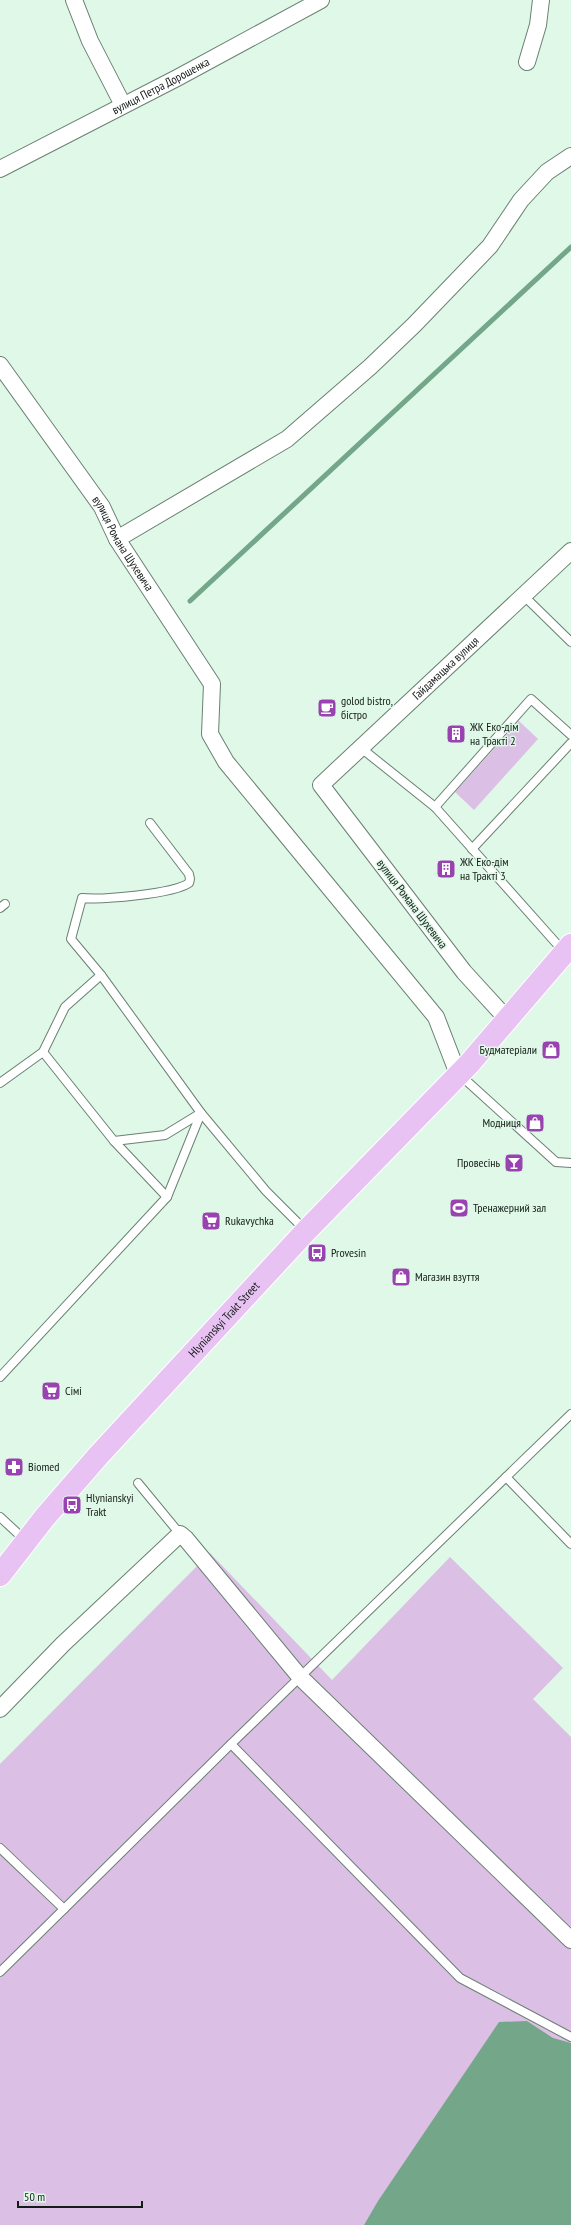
<svg xmlns="http://www.w3.org/2000/svg" width="571" height="2225" viewBox="0 0 571 2225" font-family="'PT Sans Narrow',sans-serif">
  <style>
    .green { fill: #dcbfe4 }
    .water { fill: #74a789 }
    .lines { fill: none; stroke-linecap: round; stroke-linejoin: round }
    .stream { stroke: #74a789; stroke-width: 5 }
    .lane-casing { stroke: #6a8073; stroke-width: 10 }
    .street-casing { stroke: #6a8073; stroke-width: 18 }
    .primary-casing { stroke: #fff; stroke-width: 24 }
    .lane { stroke: #fff; stroke-width: 8 }
    .street { stroke: #fff; stroke-width: 16 }
    .primary { stroke: #e9c2f4; stroke-width: 22 }
    .labels { text-anchor: middle; stroke-width: 3; stroke-linejoin: round; paint-order: stroke }
    .street-label { font-size: 12px; fill: #141c17; stroke: #dff8e8 }
    .poi-label { font-size: 12px; fill: #141c17; stroke: #dff8e8; text-anchor: start }
  </style>
  <rect width="100%" height="100%" fill="#dff8e8"/>
  <g class="green">
    <polygon points="519,721 538,739 474,810 455,792"/>
    <polygon points="210,1553 332,1680 450,1557 563,1668 533,1699 571,1737 571,2225 0,2225 0,1764"/>
  </g>
  <polygon class="water" points="527,2021 553,2038 571,2043 571,2225 364,2225 378,2201 499,2022"/>
  <g class="lines">
    <polyline class="stream" points="190,601 571,247"/>
    <defs>
      <g id="lane">
        <polyline points="524,596 571,642"/>
        <polyline points="361,748 435,807 564,952"/>
        <polyline points="435,807 531,699 571,735"/>
        <polyline points="472,849 571,743"/>
        <polyline points="0,908 5,904"/>
        <polyline points="43,1052 65,1007 101,975"/>
        <polyline points="459,1074 556,1162 571,1163"/>
        <polyline points="0,1083 43,1052 114,1141 165,1135 201,1113 266,1191 305,1230"/>
        <polyline points="114,1141 167,1197"/>
        <path d="M0,1377l167,-180 34,-84 -100,-138 -30,-36 11,-41c20,2 91,-4 107,-15l1,-4 -1,-5 -39,-51"/>
        <polyline points="506,1477 571,1544"/>
        <polyline points="138,1483 180,1534"/>
        <polyline points="0,1517 26,1541"/>
        <polyline points="231,1744 460,1978 571,2037"/>
        <polyline points="0,1848 64,1909 231,1744 571,1414"/>
        <polyline points="0,1972 64,1909"/>
      </g>
      <g id="street">
        <polyline points="74,0 90,41 123,105"/>
        <polyline points="527,62 538,25 541,0"/>
        <path id="s1" d="M0,169l177,-91 144,-78"/>
        <path id="s2" d="M0,365l102,142 15,32 95,145 -2,50 16,28 210,255 22,57"/>
        <polyline points="117,539 287,439 370,367 414,325 490,246 521,200 547,172 571,156"/>
        <path id="s3" d="M507,1019l-43,-47 -143,-187 250,-234"/>
        <polyline points="0,1709 63,1644 180,1534 186,1539 300,1677 571,1940"/>
      </g>
      <g id="primary">
        <path id="s4" d="M0,1575l45,-58 53,-61 208,-225 163,-167 102,-119"/>
      </g>
    </defs>
    <use href="#lane" class="lane-casing"/>
    <use href="#street" class="street-casing"/>
    <use href="#primary" class="primary-casing"/>
    <use href="#lane" class="lane"/>
    <use href="#street" class="street"/>
    <use href="#primary" class="primary"/>
  </g>
  <defs>
    <symbol id="cafe-square" viewBox="-11 -11 22 22"><rect x="-9" y="-9" width="18" height="18" rx="4" fill="#9943b0" stroke="#dff8e8"/><path d="M-5.5-4.5H6V0H3Q3 3.5 0 3.5H-2.5Q-5.5 3.5-5.5 0ZM3-3.2v2h1.7v-2ZM-6 4.5H4V6H-6Z" fill="#fff"/></symbol>
    <symbol id="building-square" viewBox="-11 -11 22 22"><rect x="-9" y="-9" width="18" height="18" rx="4" fill="#9943b0" stroke="#dff8e8"/><path d="M-4-6H4V6H1V3H-1V6H-4ZM-2.5-4.3h1.7v1.8h-1.7ZM.8-4.3h1.7v1.8H.8ZM-2.5-1h1.7V.8h-1.7ZM.8-1h1.7V.8H.8Z" fill="#fff"/></symbol>
    <symbol id="shop-square" viewBox="-11 -11 22 22"><rect x="-9" y="-9" width="18" height="18" rx="4" fill="#9943b0" stroke="#dff8e8"/><path d="M-5-2.5h2.3a2.7 3.5 0 0 1 5.4 0H5L5.5 6h-11ZM-1.5-2.5h3a1.5 2.3 0 0 0-3 0Z" fill="#fff"/></symbol>
    <symbol id="bar-square" viewBox="-11 -11 22 22"><rect x="-9" y="-9" width="18" height="18" rx="4" fill="#9943b0" stroke="#dff8e8"/><path d="M-6-5H6L.8 .8V4.5H3.5V6h-7V4.5H-.8V.8Z" fill="#fff"/></symbol>
    <symbol id="stadium-square" viewBox="-11 -11 22 22"><rect x="-9" y="-9" width="18" height="18" rx="4" fill="#9943b0" stroke="#dff8e8"/><path d="M0-5a6.5 5 0 1 0 0 10a6.5 5 0 1 0 0-10ZM-3.5-1.8h7v3.6h-7Z" fill="#fff"/></symbol>
    <symbol id="supermarket-square" viewBox="-11 -11 22 22"><rect x="-9" y="-9" width="18" height="18" rx="4" fill="#9943b0" stroke="#dff8e8"/><path d="M-6-5.5h2.5l.6 2H6L4.5 2H-2.5L-4.4-4H-6ZM-1.5 3.2a1.3 1.3 0 1 0 .1 0ZM3 3.2a1.3 1.3 0 1 0 .1 0Z" fill="#fff"/></symbol>
    <symbol id="bus-square" viewBox="-11 -11 22 22"><rect x="-9" y="-9" width="18" height="18" rx="4" fill="#9943b0" stroke="#dff8e8"/><path d="M-5-6H5V4H4V6H2V4H-2V6H-4V4H-5ZM-3.5-4V0h7V-4ZM-3.5 1.2v1.5H-2V1.2ZM2 1.2v1.5H3.5V1.2Z" fill="#fff"/></symbol>
    <symbol id="pharmacy-square" viewBox="-11 -11 22 22"><rect x="-9" y="-9" width="18" height="18" rx="4" fill="#9943b0" stroke="#dff8e8"/><path d="M-2-6h4v4h4v4h-4v4h-4v-4h-4v-4h4Z" fill="#fff"/></symbol>
  </defs>
  <g fill-rule="evenodd">
    <use href="#cafe-square" x="316" y="697" width="22" height="22"/>
    <use href="#building-square" x="445" y="723" width="22" height="22"/>
    <use href="#building-square" x="435" y="858" width="22" height="22"/>
    <use href="#shop-square" x="540" y="1039" width="22" height="22"/>
    <use href="#shop-square" x="524" y="1112" width="22" height="22"/>
    <use href="#bar-square" x="503" y="1152" width="22" height="22"/>
    <use href="#stadium-square" x="448" y="1197" width="22" height="22"/>
    <use href="#supermarket-square" x="200" y="1210" width="22" height="22"/>
    <use href="#bus-square" x="306" y="1242" width="22" height="22"/>
    <use href="#shop-square" x="390" y="1266" width="22" height="22"/>
    <use href="#supermarket-square" x="40" y="1380" width="22" height="22"/>
    <use href="#pharmacy-square" x="3" y="1456" width="22" height="22"/>
    <use href="#bus-square" x="61" y="1494" width="22" height="22"/>
  </g>
  <g class="labels">
    <g class="street-label">
      <text dy="4" stroke="none"><textPath href="#s1" startOffset="181">вулиця Петра Дорошенка</textPath></text>
      <text dy="4" stroke="none"><textPath href="#s2" startOffset="217">вулиця Романа Шухевича</textPath></text>
      <text dy="4" stroke="none"><textPath href="#s3" startOffset="470">Гайдамацька вулиця</textPath></text>
      <text transform="translate(412 904) rotate(53)" y="4">вулиця Романа Шухевича</text>
      <text dy="4" stroke="none"><textPath href="#s4" startOffset="340">Hlynianskyi Trakt Street</textPath></text>
    </g>
    <g class="poi-label">
      <text x="341" y="705">golod bistro,<tspan x="341" dy="14">бістро</tspan></text>
      <text x="470" y="731">ЖК Еко-дім<tspan x="470" dy="14">на Тракті 2</tspan></text>
      <text x="460" y="866">ЖК Еко-дім<tspan x="460" dy="14">на Тракті 3</tspan></text>
      <text x="537" y="1054" text-anchor="end">Будматеріали</text>
      <text x="521" y="1127" text-anchor="end">Модниця</text>
      <text x="500" y="1167" text-anchor="end">Провесінь</text>
      <text x="473" y="1212">Тренажерний зал</text>
      <text x="225" y="1225">Rukavychka</text>
      <text x="331" y="1257">Provesin</text>
      <text x="415" y="1281">Магазин взуття</text>
      <text x="65" y="1395">Сімі</text>
      <text x="28" y="1471">Biomed</text>
      <text x="86" y="1502">Hlynianskyi<tspan x="86" dy="14">Trakt</tspan></text>
    </g>
  </g>
  <path d="M18 2201v6h124v-6" fill="none" stroke="#141c17" stroke-width="2"/>
  <text x="24" y="2201" font-size="12" fill="#141c17" stroke="#dff8e8" stroke-width="3" paint-order="stroke">50 m</text>
</svg>
